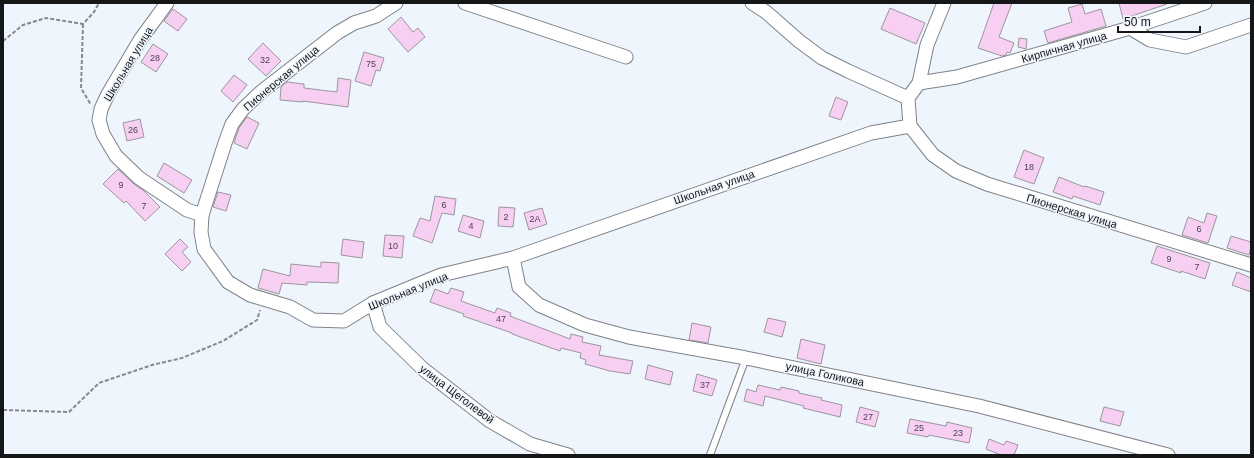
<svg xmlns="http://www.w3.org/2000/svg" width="1254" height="458" viewBox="0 0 1254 458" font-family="Arial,sans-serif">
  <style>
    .building { fill: #f7cff3; stroke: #9d969c }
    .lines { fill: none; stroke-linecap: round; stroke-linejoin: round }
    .service-casing { stroke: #7d8288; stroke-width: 8 }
    .minor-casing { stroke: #7d8288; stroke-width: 15 }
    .path { stroke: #85898d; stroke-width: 2; stroke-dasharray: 4 2; stroke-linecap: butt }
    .service { stroke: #fff; stroke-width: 6 }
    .minor { stroke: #fff; stroke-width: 13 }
    .labels { text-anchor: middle; stroke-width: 3; stroke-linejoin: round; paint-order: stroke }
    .number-label { font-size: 9px; fill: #4d444f }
    .street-label { font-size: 11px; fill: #141618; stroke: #eff5fc }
  </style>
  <rect width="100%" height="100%" fill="#eff5fc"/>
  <g class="building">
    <polygon points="994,3 1012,3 999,37 1014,43 1010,53 1007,52 1006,55 1002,56 978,48"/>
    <polygon points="1119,3 1166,3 1167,4 1123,19"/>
    <polygon points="1082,4 1085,14 1101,9 1106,26 1048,43 1044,31 1072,22 1068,8"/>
    <polygon points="890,8 925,23 916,44 881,29"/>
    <polygon points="173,9 187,19 178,31 164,21"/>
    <polygon points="401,17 413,32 418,28 425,37 408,52 388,29"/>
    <polygon points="1019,38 1027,39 1026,49 1018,47"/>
    <polygon points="263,43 281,61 266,76 248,59"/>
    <polygon points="153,44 168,54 156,72 141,62"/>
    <polygon points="364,52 384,58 380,71 376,70 371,86 355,81"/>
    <polygon points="234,75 247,85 233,102 221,91"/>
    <polygon points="338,78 351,80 348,107 303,101 303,102 280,100 281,87 287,82 304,84 304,88 337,92"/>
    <polygon points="836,97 848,102 841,120 829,116"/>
    <polygon points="247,117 259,123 247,149 234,143 239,128"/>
    <polygon points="140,119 144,137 127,141 123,123"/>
    <polygon points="1024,150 1044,158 1034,184 1014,177"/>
    <polygon points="164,163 192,180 184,193 157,176"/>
    <polygon points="118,169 134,184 144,191 160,207 145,221 126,201 124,203 103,184"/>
    <polygon points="1059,177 1084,187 1085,186 1104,192 1100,205 1073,196 1072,199 1053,192"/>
    <polygon points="218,192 231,195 226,211 213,207"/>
    <polygon points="435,196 456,199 454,215 442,213 432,243 413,236 420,218 430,221"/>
    <polygon points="499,207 515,208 513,227 498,226"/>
    <polygon points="542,208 547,224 529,230 524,213"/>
    <polygon points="1207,213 1217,216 1208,243 1182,235 1188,217 1204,223"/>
    <polygon points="463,215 484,221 480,238 458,231"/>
    <polygon points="385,235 404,236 402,258 383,256"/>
    <polygon points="1231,236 1251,242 1251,247 1249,255 1227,248"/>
    <polygon points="180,239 188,247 182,252 191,262 182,271 165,254"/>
    <polygon points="343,239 364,242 362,258 341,255"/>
    <polygon points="1157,246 1210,263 1205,279 1181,271 1181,273 1151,263"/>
    <polygon points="321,262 339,263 338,283 307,282 307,285 282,283 279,294 258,288 263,269 290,276 291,264 321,267"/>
    <polygon points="1237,272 1251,278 1251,292 1232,285"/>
    <polygon points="451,288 464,292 461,301 495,313 497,308 511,313 510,316 570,339 571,334 583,337 582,342 601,346 599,355 633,361 630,374 610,371 585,364 586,360 580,358 581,353 561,348 560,351 512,334 512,333 463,316 464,314 430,302 435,289 448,294"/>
    <polygon points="768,318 786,322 782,337 764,332"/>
    <polygon points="692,323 711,327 708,343 689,340"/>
    <polygon points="801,339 825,345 821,364 797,358"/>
    <polygon points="648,365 673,372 670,385 645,379"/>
    <polygon points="697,374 717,380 712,396 693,391"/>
    <polygon points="758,385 780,390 781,387 799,391 799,393 822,398 821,400 842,405 840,417 803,408 804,406 765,396 763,406 744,401 747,389 756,392"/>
    <polygon points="860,407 879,412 875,427 856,422"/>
    <polygon points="1104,407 1124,412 1120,426 1100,421"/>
    <polygon points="910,419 946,426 947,422 972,428 969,443 929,435 928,437 907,433"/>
    <polygon points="989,439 1004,445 1006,441 1018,445 1014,455 1001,455 986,449"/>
  </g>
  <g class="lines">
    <defs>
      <polyline id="service" points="710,455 746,358"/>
      <g id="minor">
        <polyline points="167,3 140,40 108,94 101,109 99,120 103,134 116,156 139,178 187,210 202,215"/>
        <polyline points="396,3 376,16 354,23 337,33 261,92 243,109 232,124 225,143 202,215 201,232 204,249 228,282 250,295 290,307 313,320 344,321 373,303 441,275 513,258 871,133 910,126 908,98 919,83 927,45 944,3"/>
        <polyline points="465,3 626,57"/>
        <polyline points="752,3 766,12 799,41 822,58 848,71 908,98"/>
        <polyline points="1130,28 1205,3"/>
        <polyline points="919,83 957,77 1130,28 1150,40 1186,47 1251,25"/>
        <polyline points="910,126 933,155 956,171 987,184 1251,265"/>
        <polyline points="513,258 519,287 539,305 585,325 629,337 746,358 979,406 1168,455"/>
        <polyline points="373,303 380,327 423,369 490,421 530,444 568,455"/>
      </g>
    </defs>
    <use href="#service" class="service-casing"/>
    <use href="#minor" class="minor-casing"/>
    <g class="path">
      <polyline points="83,24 81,88 91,105"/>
      <polyline points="3,41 23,25 46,18 83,24 94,12 99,3"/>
      <polyline points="3,410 69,412 99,383 152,365 182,358 223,341 257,320 260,310"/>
    </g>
    <use href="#service" class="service"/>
    <use href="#minor" class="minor"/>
  </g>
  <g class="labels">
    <g class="number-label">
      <text x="155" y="61">28</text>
      <text x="265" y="63">32</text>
      <text x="371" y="67">75</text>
      <text x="133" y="133">26</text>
      <text x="1029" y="170">18</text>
      <text x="121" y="188">9</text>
      <text x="444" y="208">6</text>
      <text x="144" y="209">7</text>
      <text x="506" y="220">2</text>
      <text x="535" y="222">2А</text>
      <text x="471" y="229">4</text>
      <text x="1199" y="232">6</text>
      <text x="393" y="249">10</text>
      <text x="1169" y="262">9</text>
      <text x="1197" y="270">7</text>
      <text x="501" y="322">47</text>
      <text x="705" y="388">37</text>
      <text x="868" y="420">27</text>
      <text x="919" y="431">25</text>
      <text x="958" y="436">23</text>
    </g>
    <g class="street-label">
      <text transform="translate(1064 47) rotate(-16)" y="4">Кирпичная улица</text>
      <text transform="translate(128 64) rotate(-59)" y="4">Школьная улица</text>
      <text transform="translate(281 78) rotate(-40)" y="4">Пионерская улица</text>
      <text transform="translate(714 187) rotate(-19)" y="4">Школьная улица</text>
      <text transform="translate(1072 211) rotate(17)" y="4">Пионерская улица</text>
      <text transform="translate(408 291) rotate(-22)" y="4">Школьная улица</text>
      <text transform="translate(825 374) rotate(12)" y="4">улица Голикова</text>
      <text transform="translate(457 394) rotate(37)" y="4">улица Щеголевой</text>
    </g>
  </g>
  <rect width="1254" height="458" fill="none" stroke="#141618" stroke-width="8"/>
  <path d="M1118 26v6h82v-6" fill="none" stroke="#141618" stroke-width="2"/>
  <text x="1124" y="26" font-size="12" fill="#141618" stroke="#eff5fc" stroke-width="3" paint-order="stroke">50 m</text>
</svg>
